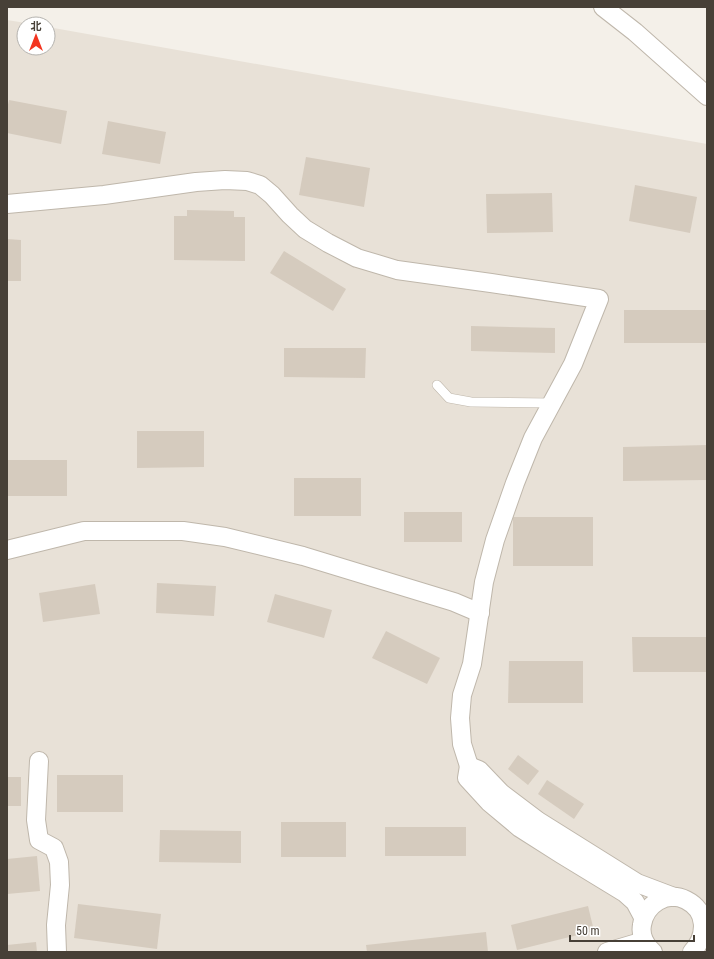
<svg xmlns="http://www.w3.org/2000/svg" width="714" height="959" viewBox="0 0 714 959" font-family="'Roboto Condensed','Noto Sans SC',sans-serif">
  <style>
    .residential { fill: #e8e1d7 }
    .building { fill: #d5cbbe }
    .lines { fill: none; stroke-linecap: round; stroke-linejoin: round }
    .service-casing { stroke: #bfb7ab; stroke-width: 10 }
    .minor-casing { stroke: #bfb7ab; stroke-width: 20 }
    .service { stroke: #fff; stroke-width: 9 }
    .minor { stroke: #fff; stroke-width: 18 }
  </style>
  <rect width="100%" height="100%" fill="#f4f0e9"/>
  <polygon class="residential" points="7,20 32,24 24,24 24,48 48,48 48,27 707,144 707,952 7,952"/>
  <g class="building">
    <polygon points="9,100 67,111 61,144 7,133 7,109"/>
    <polygon points="108,121 166,132 160,164 102,154"/>
    <polygon points="306,157 370,168 364,207 299,195"/>
    <polygon points="635,185 697,197 690,233 629,221"/>
    <polygon points="552,193 553,232 487,233 486,194"/>
    <polygon points="187,210 234,211 234,217 245,217 245,261 174,260 174,216 187,216"/>
    <polygon points="7,239 21,240 21,281 7,281"/>
    <polygon points="284,251 346,289 333,311 270,273"/>
    <rect x="624" y="310" width="83" height="33"/>
    <polygon points="471,326 555,328 555,353 471,351"/>
    <polygon points="284,348 366,348 365,378 284,377"/>
    <polygon points="137,431 204,431 204,467 137,468"/>
    <polygon points="707,445 707,480 623,481 623,447"/>
    <rect x="7" y="460" width="60" height="36"/>
    <rect x="294" y="478" width="67" height="38"/>
    <rect x="404" y="512" width="58" height="30"/>
    <rect x="513" y="517" width="80" height="49"/>
    <polygon points="157,583 216,586 214,616 156,613"/>
    <polygon points="95,584 100,614 43,622 39,593"/>
    <polygon points="275,594 332,610 324,638 267,622"/>
    <polygon points="386,631 440,658 427,684 372,658"/>
    <polygon points="632,637 707,637 707,672 633,672"/>
    <polygon points="509,661 583,661 583,703 508,703"/>
    <polygon points="518,755 539,771 528,785 508,769"/>
    <rect x="57" y="775" width="66" height="37"/>
    <rect x="7" y="777" width="14" height="29"/>
    <polygon points="547,780 584,804 574,819 538,794"/>
    <rect x="281" y="822" width="65" height="35"/>
    <rect x="385" y="827" width="81" height="29"/>
    <polygon points="160,830 241,831 241,863 159,862"/>
    <polygon points="37,856 40,891 7,894 7,859"/>
    <polygon points="78,904 161,914 157,949 74,938"/>
    <polygon points="588,906 594,931 517,950 511,925"/>
    <polygon points="486,932 488,952 367,952 366,945"/>
    <polygon points="36,942 37,952 7,952 7,945"/>
  </g>
  <g class="lines">
    <defs>
      <polyline id="service" points="437,385 449,398 471,402 552,403"/>
      <g id="minor">
        <polyline points="603,7 635,32 707,96"/>
        <polyline points="7,204 104,195 196,182 225,180 247,181 260,185 272,195 290,215 305,229 328,243 357,258 397,270 491,283 599,299 573,364 533,438 515,483 495,540 484,582 472,664 462,695 460,718 462,744 469,766"/>
        <polyline points="7,550 84,531 183,531 225,537 303,556 454,602 480,613"/>
        <polyline points="39,761 36,820 39,840 54,848 59,862 60,885 56,925 57,952"/>
        <polyline points="643,917 635,902 625,893 561,854 520,828 489,802 467,778 469,766 479,770 501,793 538,821 637,883 674,897"/>
        <polyline points="607,952 644,941"/>
        <path d="M653,952c-8,-6 -13,-17 -11,-27 3,-20 24,-35 44,-25 22,11 21,36 6,52"/>
      </g>
    </defs>
    <use href="#service" class="service-casing"/>
    <use href="#minor" class="minor-casing"/>
    <use href="#service" class="service"/>
    <use href="#minor" class="minor"/>
  </g>
  <rect width="714" height="959" fill="none" stroke="#474037" stroke-width="16"/>
  <g transform="translate(36 36)"><circle r="19" fill="#ffffff" stroke="#b5b3af"/>
  <path d="M0-3L7 15L0 10L-7 15Z" fill="#f33520"/>
  <text y="-6" font-size="11" font-weight="bold" text-anchor="middle" fill="#474037">北</text>
  </g>
  <path d="M570 935v6h124v-6" fill="none" stroke="#474037" stroke-width="2"/>
  <text x="576" y="935" font-size="12" fill="#474037" stroke="#ffffff" stroke-width="3" paint-order="stroke">50 m</text>
</svg>
